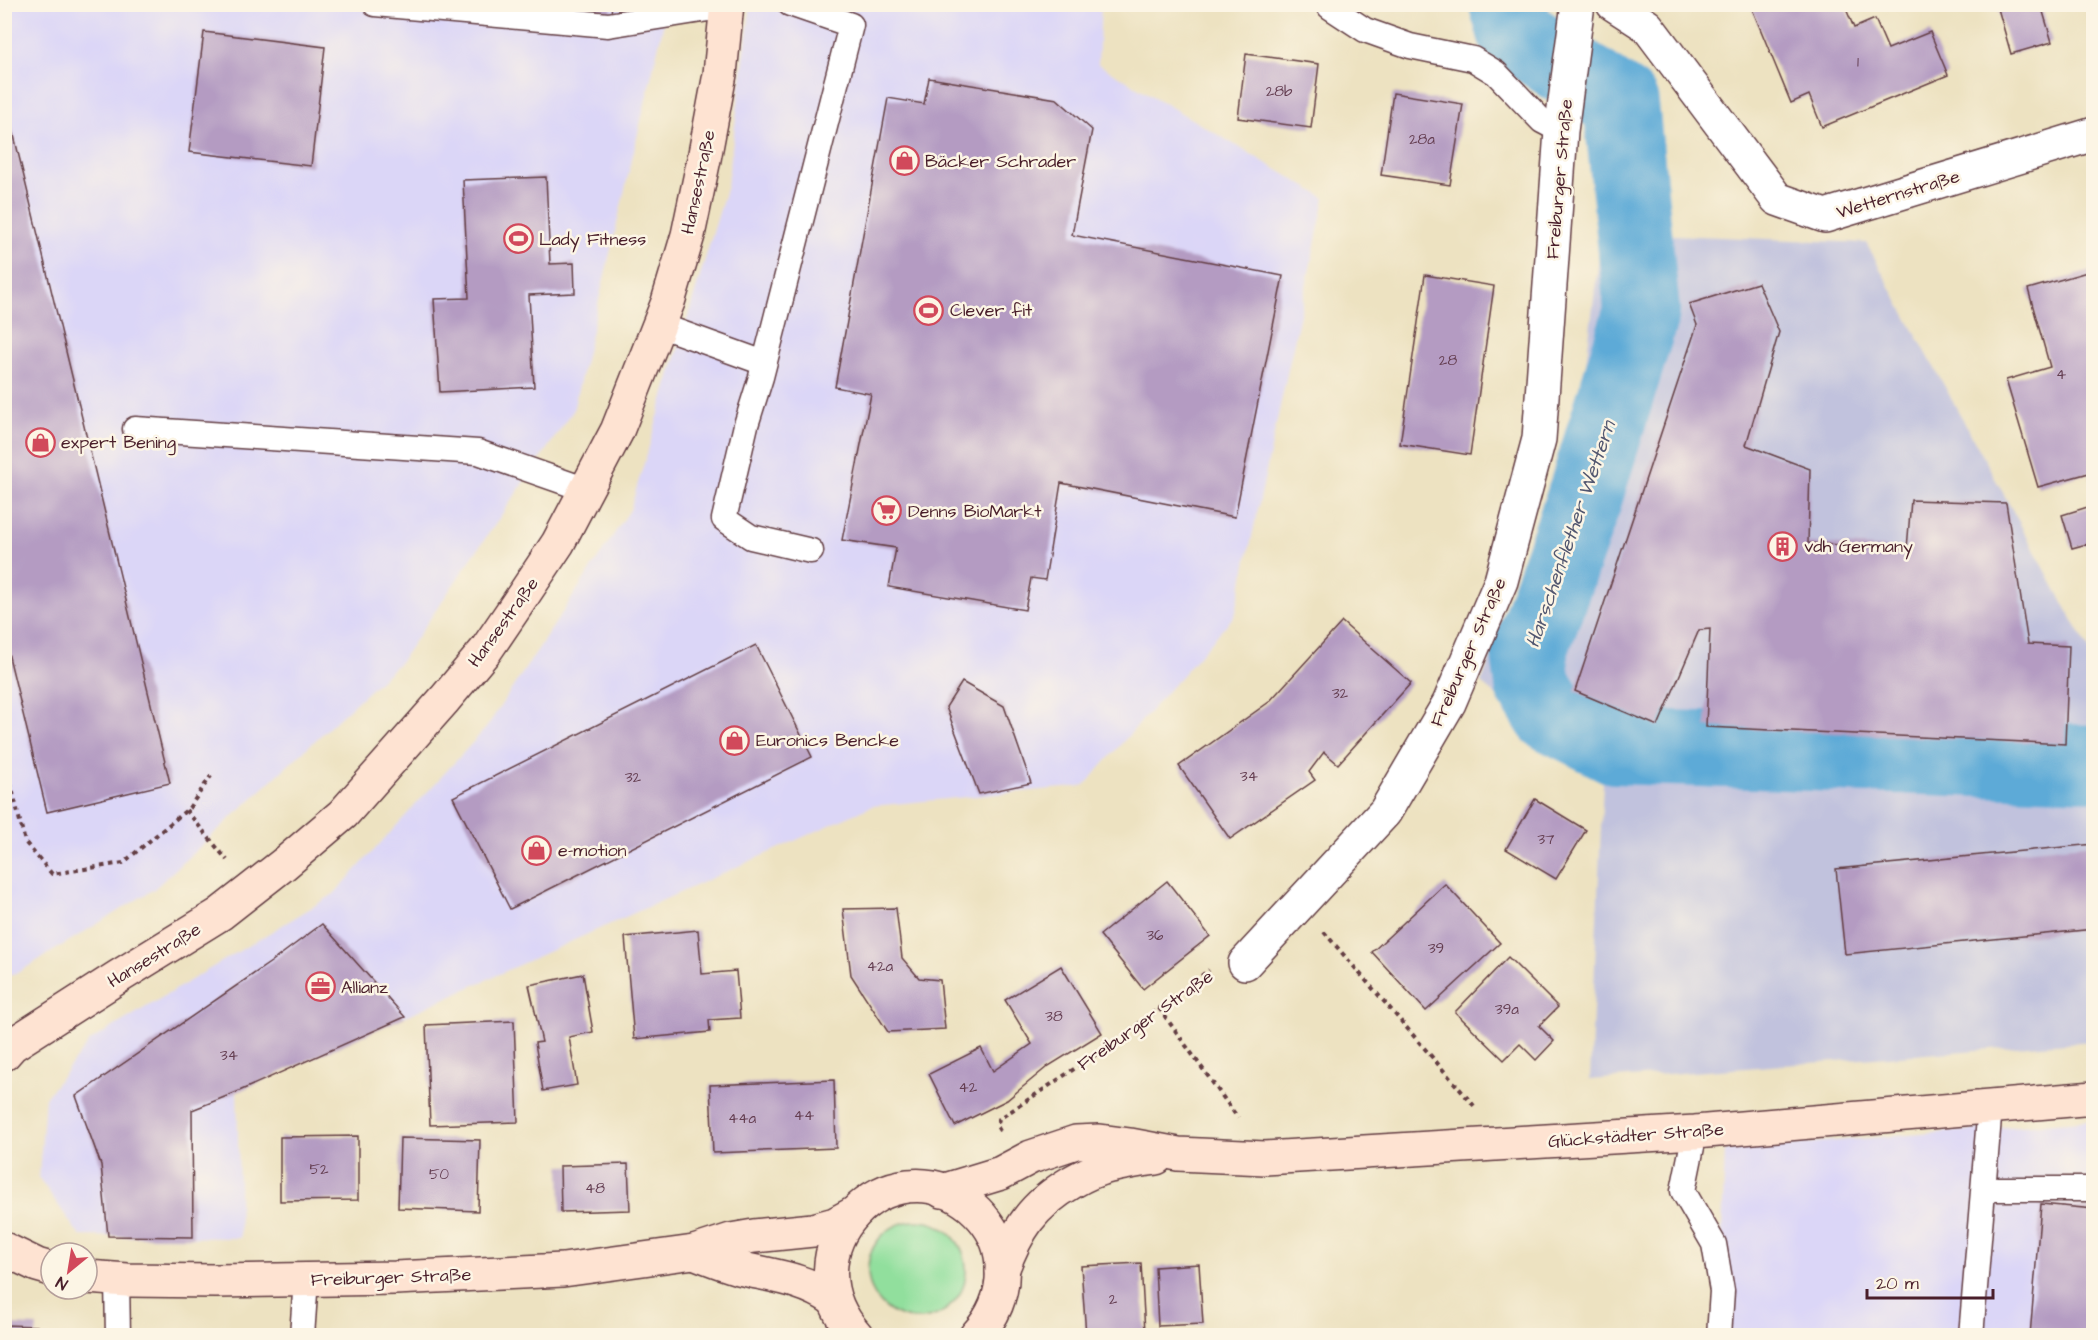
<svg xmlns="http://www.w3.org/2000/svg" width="2098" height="1340" viewBox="0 0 2098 1340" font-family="'Architects Daughter',sans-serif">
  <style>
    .built { fill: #dbd6f7 }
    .industrial { fill: #c1c2dd }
    .green { fill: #91df9d; stroke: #6e7f64; stroke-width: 1.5 }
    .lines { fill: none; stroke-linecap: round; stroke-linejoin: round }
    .river { stroke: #5daad7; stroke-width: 76 }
    .building { fill: #b49bc2 }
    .service-casing { stroke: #623c42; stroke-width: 27 }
    .minor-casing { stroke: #623c42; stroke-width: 36 }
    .secondary-casing { stroke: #623c42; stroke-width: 36 }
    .path { stroke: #623c42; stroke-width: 4; stroke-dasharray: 4.5 4.5; stroke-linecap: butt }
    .service { stroke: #fff; stroke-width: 24 }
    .minor { stroke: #fff; stroke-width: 33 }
    .secondary { stroke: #fee3d2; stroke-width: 33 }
    .labels { text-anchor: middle; stroke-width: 5; stroke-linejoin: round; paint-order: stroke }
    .number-label { font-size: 15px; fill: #643e51 }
    .poi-label { font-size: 18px; fill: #4a1f2b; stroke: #fcf5e5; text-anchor: start }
    .street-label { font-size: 18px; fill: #4a1f2b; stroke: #fcf5e5 }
    .water-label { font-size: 20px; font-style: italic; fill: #525770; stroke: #fcf5e5 }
  </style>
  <rect width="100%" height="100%" fill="#fcf5e5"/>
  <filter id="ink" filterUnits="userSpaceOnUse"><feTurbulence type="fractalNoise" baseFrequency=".0167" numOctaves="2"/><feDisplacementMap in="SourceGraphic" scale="12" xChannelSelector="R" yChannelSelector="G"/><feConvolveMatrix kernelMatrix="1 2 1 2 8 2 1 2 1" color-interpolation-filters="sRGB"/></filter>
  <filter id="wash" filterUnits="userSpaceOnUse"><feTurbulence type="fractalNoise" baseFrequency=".008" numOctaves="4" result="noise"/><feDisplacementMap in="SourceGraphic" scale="24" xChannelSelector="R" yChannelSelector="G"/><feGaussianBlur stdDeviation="1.35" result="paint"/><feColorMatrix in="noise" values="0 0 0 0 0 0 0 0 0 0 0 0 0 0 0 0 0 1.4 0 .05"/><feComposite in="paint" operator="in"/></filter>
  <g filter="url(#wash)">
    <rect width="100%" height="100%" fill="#ede2c1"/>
    <g class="built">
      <polygon points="4,5 668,5 573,411 400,662 154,889 19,972 5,976"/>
      <polygon points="751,5 1101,5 1098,64 1325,198 1235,615 1084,786 872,806 237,1092 240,1238 80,1236 39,1178 45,1098 90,1041 334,894 486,728 630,510 727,186"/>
      <polygon points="2093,1120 2093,1335 1718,1336 1725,1150"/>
    </g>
    <polygon class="industrial" points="1602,232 1866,243 2093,657 2093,1041 1590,1080 1603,782 1481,683 1578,429"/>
    <circle class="green" cx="917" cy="1270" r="49"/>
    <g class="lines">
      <polyline class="river" points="1507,4 1516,34 1621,104 1642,311 1583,502 1529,653 1533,685 1551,714 1615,746 2094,763"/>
    </g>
    <g id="blocks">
      <g class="building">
        <polygon points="518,4 612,4 611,14 518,6"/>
        <polygon points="1750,4 1844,4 1854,28 1875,19 1888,49 1930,32 1948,75 1822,127 1809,95 1791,103"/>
        <polygon points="1997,5 2041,5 2052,42 2011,54"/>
        <polygon points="204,32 325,47 311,166 189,152"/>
        <polygon points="1246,54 1319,64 1311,128 1238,118"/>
        <polygon points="929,78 1057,99 1092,130 1072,235 1283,276 1235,517 1061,483 1045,580 1031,578 1025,610 889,587 896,548 842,540 871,394 835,387 888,98 924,104"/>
        <polygon points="1393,93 1463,104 1450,185 1381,175"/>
        <polygon points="4,94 170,783 47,812 4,636"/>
        <polygon points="546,177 550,264 574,263 575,293 529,295 534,387 440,392 434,299 469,298 463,180"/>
        <polygon points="2094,270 2094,487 2089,473 2038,487 2006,380 2050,367 2028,289"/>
        <polygon points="1425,275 1494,286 1470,455 1400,444"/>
        <polygon points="1758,283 1779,332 1746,445 1810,469 1808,543 1907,549 1911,500 2006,503 2028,644 2069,646 2065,744 1706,727 1710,629 1699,630 1658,726 1575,691 1697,325 1689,304"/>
        <polygon points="2094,505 2094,542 2072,548 2062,515"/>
        <polygon points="1342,622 1411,683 1338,764 1324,752 1309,772 1315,780 1230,839 1179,766 1269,702"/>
        <polygon points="756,645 812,757 510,909 453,797"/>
        <polygon points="962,682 1004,706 1031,783 979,794 946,707"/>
        <polygon points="1535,799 1586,830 1556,879 1506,849"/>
        <polygon points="2094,844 2094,929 1845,954 1836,869"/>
        <polygon points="1167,881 1210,936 1143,989 1100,935"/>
        <polygon points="1445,884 1500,943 1426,1011 1372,952"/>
        <polygon points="896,908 902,958 919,978 940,980 945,1029 888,1032 851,975 843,909"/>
        <polygon points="322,924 405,1017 237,1092 192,1110 193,1237 108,1236 101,1165 76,1096 271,962"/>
        <polygon points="698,930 702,974 736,971 740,1018 709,1020 710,1032 634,1039 625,937"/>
        <polygon points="1508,957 1558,1007 1539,1026 1554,1041 1536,1060 1520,1044 1504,1060 1455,1012"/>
        <polygon points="1061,966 1102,1033 1047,1067 1007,1100 955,1126 929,1074 981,1048 993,1071 1032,1044 1005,1000"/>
        <polygon points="583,974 593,1032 569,1037 577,1085 543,1091 535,1043 542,1042 529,985"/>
        <polygon points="514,1021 518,1122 430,1125 426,1025"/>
        <polygon points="834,1080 836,1148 713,1153 710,1085"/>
        <polygon points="358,1136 358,1200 280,1201 280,1137"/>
        <polygon points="400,1138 480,1140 478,1211 398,1208"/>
        <polygon points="628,1164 630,1210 561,1212 560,1166"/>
        <polygon points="2041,1204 2094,1209 2094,1336 2030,1336"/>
        <polygon points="1141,1263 1145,1332 1086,1335 1081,1266"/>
        <polygon points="1199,1264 1203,1324 1158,1326 1155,1267"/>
        <polygon points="4,1325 37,1326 36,1336 4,1336"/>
      </g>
    </g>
  </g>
  <g filter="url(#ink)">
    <use href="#blocks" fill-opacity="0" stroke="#623c42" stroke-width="1.5"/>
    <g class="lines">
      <defs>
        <g id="service">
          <polyline points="375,4 608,25 727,6"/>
          <polyline points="790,4 851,25 761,377 746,425 724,519 751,537 811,551"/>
          <polyline points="1330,7 1365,30 1410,46 1473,59 1496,73 1542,121 1561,131"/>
          <polyline points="659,325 764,363"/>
          <polyline points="135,429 478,452 587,490"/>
          <polyline points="1695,1132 1683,1191 1714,1244 1722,1291 1719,1336"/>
          <polyline points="1984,1189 2094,1189"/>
          <polyline points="117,1280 118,1336"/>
          <polyline points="302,1336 306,1279"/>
          <polyline points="1971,1336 1990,1106"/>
        </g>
        <g id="minor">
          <polyline points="1613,4 1647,26 1777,199 1825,216 2094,134"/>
          <polyline points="1245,963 1385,812 1449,703 1501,581 1539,439 1561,131 1578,4"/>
        </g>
        <g id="secondary">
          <polyline points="4,1054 12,1045 118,977 220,914 284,864 343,814 445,699 486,650 522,597 558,543 617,431 668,302 688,235 704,159 720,74 727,4"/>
          <polyline points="942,1191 1001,1173 1031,1157 1076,1142 1100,1141 1130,1145 1178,1154 1265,1158 1695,1132 2094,1098"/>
          <polyline points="4,1249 37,1265 51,1269"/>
          <path d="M694,1252c15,6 30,12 45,16 33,8 66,11 94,31"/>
          <path d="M1002,1271c15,-42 31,-66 70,-89 12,-7 25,-13 38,-16 15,-4 31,-6 46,-8"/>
          <polyline points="87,1277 127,1280 216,1281 395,1278 563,1270 694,1252 731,1240 754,1236 813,1230 835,1224 853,1214"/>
          <path d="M857,1336c-78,-86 33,-197 114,-130 15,13 27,31 30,50 5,30 -4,57 -25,80"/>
        </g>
      </defs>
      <use href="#service" class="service-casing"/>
      <use href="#minor" class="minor-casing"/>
      <use href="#secondary" class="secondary-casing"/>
      <g class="path">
        <polyline points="4,756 25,842 52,874 123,863 189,808 211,776"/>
        <polyline points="186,810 227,860"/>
        <polyline points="1324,932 1476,1108"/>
        <polyline points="1159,1008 1238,1118"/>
        <polyline points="1000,1131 997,1126 999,1119 1116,1041 1209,970"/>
      </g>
      <use href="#service" class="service"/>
      <use href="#minor" class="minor"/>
      <use href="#secondary" class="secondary"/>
    </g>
  </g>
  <defs>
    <symbol id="shop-ring" viewBox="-11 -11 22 22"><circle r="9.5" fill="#fcf5e5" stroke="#d1495b" stroke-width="1.5"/><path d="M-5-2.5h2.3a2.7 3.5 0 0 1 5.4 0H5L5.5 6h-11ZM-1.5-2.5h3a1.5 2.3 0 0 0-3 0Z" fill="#d1495b"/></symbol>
    <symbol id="stadium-ring" viewBox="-11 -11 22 22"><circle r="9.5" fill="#fcf5e5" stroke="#d1495b" stroke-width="1.5"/><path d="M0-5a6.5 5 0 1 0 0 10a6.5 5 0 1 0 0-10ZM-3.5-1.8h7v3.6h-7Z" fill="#d1495b"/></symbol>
    <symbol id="supermarket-ring" viewBox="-11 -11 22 22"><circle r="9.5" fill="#fcf5e5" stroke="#d1495b" stroke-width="1.5"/><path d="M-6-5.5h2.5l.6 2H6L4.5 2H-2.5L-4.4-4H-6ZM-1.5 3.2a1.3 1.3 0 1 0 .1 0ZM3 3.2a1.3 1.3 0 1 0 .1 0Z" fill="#d1495b"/></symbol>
    <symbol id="building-ring" viewBox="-11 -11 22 22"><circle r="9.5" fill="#fcf5e5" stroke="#d1495b" stroke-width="1.5"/><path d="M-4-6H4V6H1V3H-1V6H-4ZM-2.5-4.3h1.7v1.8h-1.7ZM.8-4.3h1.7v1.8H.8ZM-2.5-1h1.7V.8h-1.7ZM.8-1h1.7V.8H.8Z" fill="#d1495b"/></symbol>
    <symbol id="office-ring" viewBox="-11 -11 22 22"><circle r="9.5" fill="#fcf5e5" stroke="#d1495b" stroke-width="1.5"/><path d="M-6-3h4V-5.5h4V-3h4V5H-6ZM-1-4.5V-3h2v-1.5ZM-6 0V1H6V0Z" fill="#d1495b"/></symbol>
  </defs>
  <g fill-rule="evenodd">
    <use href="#shop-ring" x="888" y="144" width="33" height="33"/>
    <use href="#stadium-ring" x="502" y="222" width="33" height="33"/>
    <use href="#stadium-ring" x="912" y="294" width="33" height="33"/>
    <use href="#shop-ring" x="24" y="426" width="33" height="33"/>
    <use href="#supermarket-ring" x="870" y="494" width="33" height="33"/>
    <use href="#building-ring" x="1766" y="530" width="33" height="33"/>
    <use href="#shop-ring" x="718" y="724" width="33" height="33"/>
    <use href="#shop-ring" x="520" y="834" width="33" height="33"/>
    <use href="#office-ring" x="304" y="970" width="33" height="33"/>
  </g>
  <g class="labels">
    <g class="number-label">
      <text x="1858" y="67">1</text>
      <text x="1279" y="96">28b</text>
      <text x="1422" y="144">28a</text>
      <text x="1448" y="365">28</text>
      <text x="2061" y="379">4</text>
      <text x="1340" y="698">32</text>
      <text x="1249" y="781">34</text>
      <text x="633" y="782">32</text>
      <text x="1546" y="844">37</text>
      <text x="1155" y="940">36</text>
      <text x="1436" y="953">39</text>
      <text x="880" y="971">42a</text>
      <text x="1507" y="1014">39a</text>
      <text x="1054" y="1021">38</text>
      <text x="229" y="1060">34</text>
      <text x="968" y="1092">42</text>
      <text x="804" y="1120">44</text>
      <text x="742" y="1123">44a</text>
      <text x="319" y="1174">52</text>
      <text x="439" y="1179">50</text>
      <text x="595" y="1193">48</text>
      <text x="1113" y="1304">2</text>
    </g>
    <g class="poi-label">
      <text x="925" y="167">Bäcker Schrader</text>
      <text x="539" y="245">Lady Fitness</text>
      <text x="950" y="316">Clever fit</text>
      <text x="61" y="448">expert Bening</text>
      <text x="908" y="517">Denns BioMarkt</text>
      <text x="1804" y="552">vdh Germany</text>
      <text x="756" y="746">Euronics Bencke</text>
      <text x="558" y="856">e-motion</text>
      <text x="341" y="993">Allianz</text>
    </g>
    <g class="street-label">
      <text transform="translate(1559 179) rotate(-85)" y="6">Freiburger Straße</text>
      <text transform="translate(698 182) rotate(-78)" y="6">Hansestraße</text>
      <text transform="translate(1898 194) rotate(-17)" y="6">Wetternstraße</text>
      <text transform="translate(503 622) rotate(-54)" y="6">Hansestraße</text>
      <text transform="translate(1468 652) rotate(-66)" y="6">Freiburger Straße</text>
      <text transform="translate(154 955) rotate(-32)" y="6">Hansestraße</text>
      <text transform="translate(1145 1020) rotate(-35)" y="6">Freiburger Straße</text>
      <text transform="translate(1636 1135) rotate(-4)" y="6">Glückstädter Straße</text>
      <text transform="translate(391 1277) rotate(-2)" y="6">Freiburger Straße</text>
    </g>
    <g class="water-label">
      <text transform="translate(1570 534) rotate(-71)" y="7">Harschenflether Wettern</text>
    </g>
  </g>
  <rect width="2098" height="1340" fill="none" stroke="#fcf5e5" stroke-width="24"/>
  <g transform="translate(69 1271) rotate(210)"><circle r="28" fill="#fcf5e5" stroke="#b59f9b" stroke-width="1.5"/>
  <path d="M0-4.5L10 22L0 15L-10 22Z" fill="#d1495b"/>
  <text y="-9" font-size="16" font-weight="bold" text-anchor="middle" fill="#4a1f2b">N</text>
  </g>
  <path d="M1867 1289v9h126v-9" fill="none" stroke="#4a1f2b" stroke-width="3"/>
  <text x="1876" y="1289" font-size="18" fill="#4a1f2b" stroke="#fcf5e5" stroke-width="4.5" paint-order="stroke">20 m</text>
</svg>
